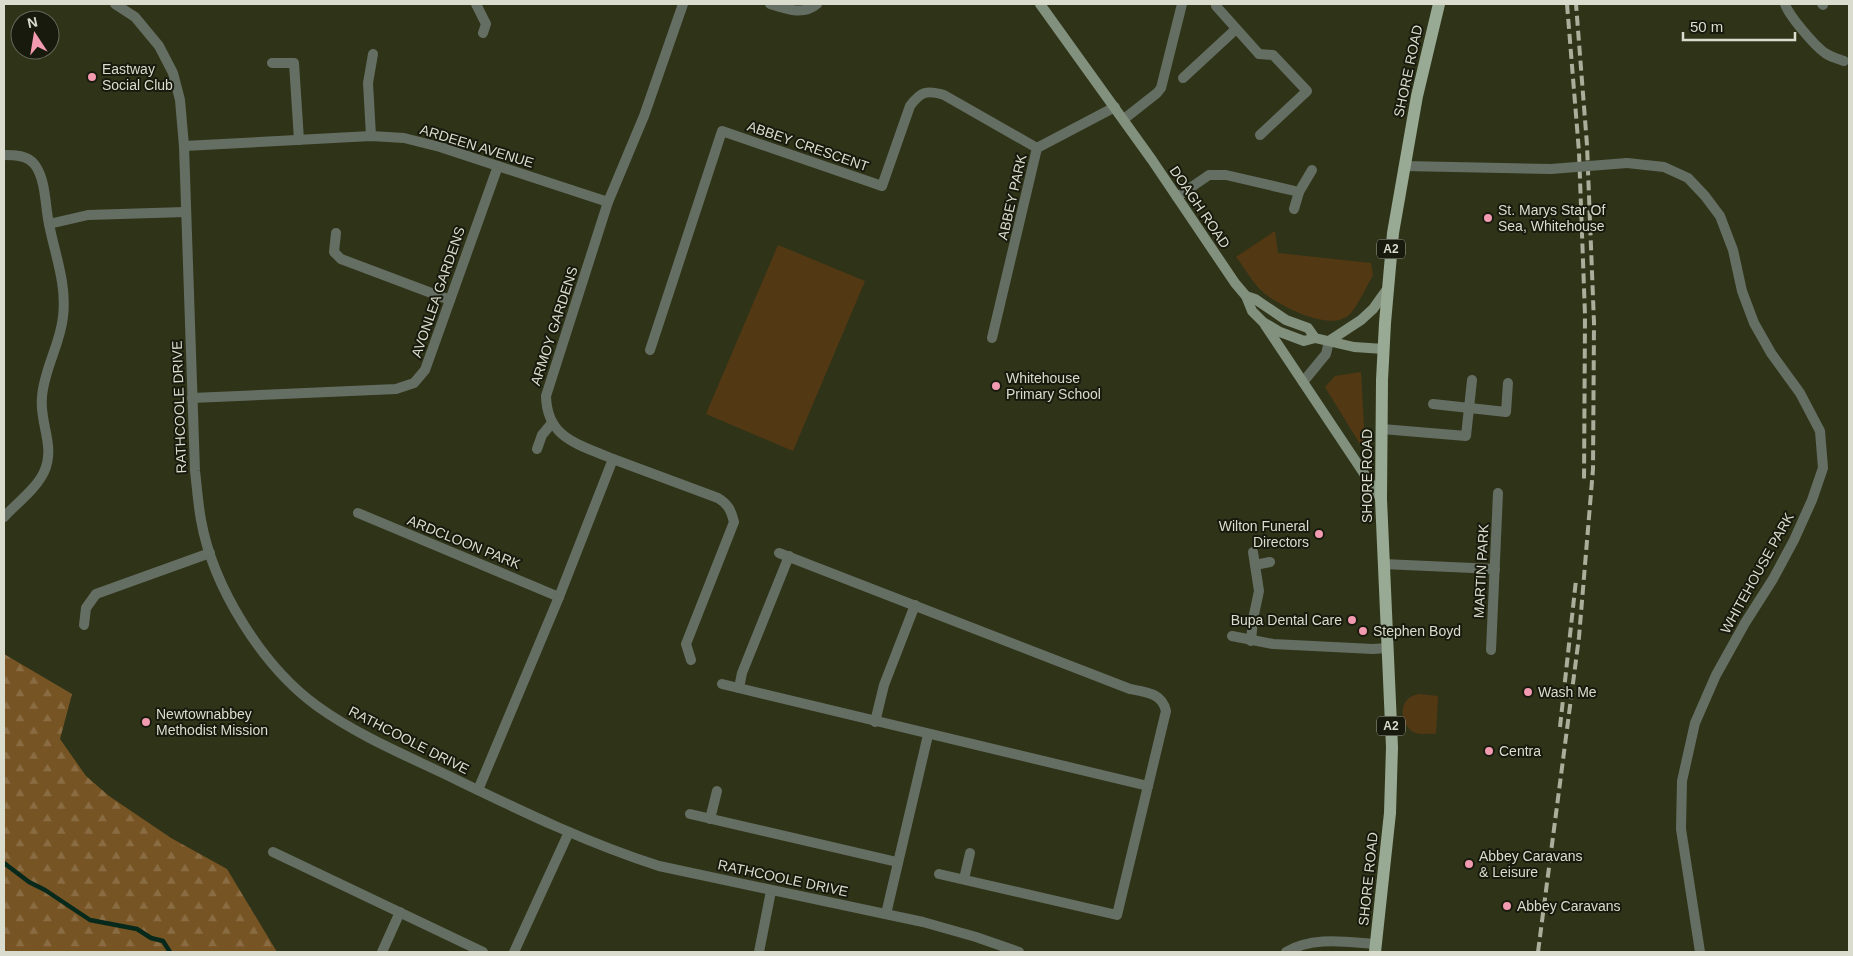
<svg xmlns="http://www.w3.org/2000/svg" width="1853" height="956" viewBox="0 0 1853 956" font-family="Arial,sans-serif">
  <style>
    .green { fill: #533814 }
    .forest { fill: url(#forest-firs) }
    .lines { fill: none; stroke-linecap: round; stroke-linejoin: round }
    .stream { stroke: #07291b; stroke-width: 4.5 }
    .pedestrian { stroke: #656e63; stroke-width: 10 }
    .minor { stroke: #656e63; stroke-width: 10 }
    .tertiary { stroke: #656e63; stroke-width: 10 }
    .secondary { stroke: #82907e; stroke-width: 10 }
    .primary { stroke: #98aa93; stroke-width: 12 }
    .rail { stroke: #aaae9a; stroke-width: 4; stroke-dasharray: 10 5; stroke-linecap: butt }
    .minor-bridge { stroke: #656e63; stroke-width: 10 }
    .poi-dot { fill: #f29aaf; stroke: #181a0e; stroke-width: 2 }
    .labels { text-anchor: middle; stroke-width: 4; stroke-linejoin: round; paint-order: stroke }
    .shield { fill: #181a0e; stroke: #a0a294; stroke-width: 1 }
    .shield-label { font-size: 12px; font-weight: bold; fill: #daddcd }
    .poi-label { font-size: 14px; fill: #daddcd; stroke: #181a0e; text-anchor: start }
    .street-label { font-size: 14px; fill: #daddcd; stroke: #181a0e }
  </style>
  <defs>
    <pattern id="forest-firs" width="22" height="20" patternUnits="userSpaceOnUse" patternTransform="scale(1.25)"><rect width="22" height="20" fill="#775424"/><path d="M5 1l3.5 6h-7zM16 11l3.5 6h-7z" fill="#8a6c43"/></pattern>
  </defs>
  <rect width="100%" height="100%" fill="#2f3418"/>
  <g class="green">
    <path d="M1275,231l3,22 93,10 2,12c-5,9 -17,34 -24,40 -20,17 -67,-8 -85,-22 -11,-9 -19,-25 -28,-36z"/>
    <polygon points="778,245 865,281 793,451 706,414"/>
    <polygon points="1361,372 1365,444 1360,444 1325,387 1335,376"/>
    <path d="M1419,694l19,2 -2,38c-6,-1 -15,1 -20,-1 -13,-4 -18,-25 -8,-34 3,-3 7,-4 11,-5z"/>
  </g>
  <polygon class="forest" points="4,654 72,694 60,739 86,776 109,796 171,838 227,869 277,952 4,952"/>
  <g class="lines">
    <polyline class="stream" points="4,863 29,882 45,890 90,920 137,929 151,938 163,941 170,952"/>
    <polyline class="pedestrian" points="1259,54 1273,55 1307,91 1260,135"/>
    <g class="minor">
      <polyline points="476,4 486,24 483,33"/>
      <path d="M770,4c16,5 33,12 47,0"/>
      <polyline points="1216,4 1216,6 1259,54"/>
      <path d="M1785,4c4,12 30,42 40,49 6,4 13,6 19,8"/>
      <polyline points="1822,4 1823,5"/>
      <polyline points="272,63 294,63 299,140"/>
      <polyline points="1183,78 1236,29"/>
      <polyline points="1124,119 1157,93 1161,88 1182,4"/>
      <polyline points="371,136 368,83 373,54"/>
      <polyline points="184,146 371,136 404,138 440,147 608,202"/>
      <path d="M4,155c10,0 24,0 31,10 11,15 10,41 14,59 6,31 18,60 14,93 -3,28 -19,52 -21,80 -3,26 14,49 2,75 -8,17 -27,31 -40,45"/>
      <polyline points="1627,163 1664,167 1688,178 1705,196 1720,216 1733,250 1742,291 1754,323 1771,353 1800,393 1820,431 1823,468 1812,500 1794,540 1773,579 1745,623 1716,675 1695,723 1682,781 1681,829 1700,952"/>
      <polyline points="1404,166 1551,169"/>
      <polyline points="1177,197 1209,175 1226,175 1299,192"/>
      <polyline points="1294,209 1299,192 1312,170"/>
      <polyline points="49,224 88,215 185,212"/>
      <polyline points="336,233 334,252 341,259 450,300"/>
      <polyline points="992,338 1037,148 1115,107"/>
      <path d="M650,350l72,-219 160,55 28,-80c11,-15 17,-16 34,-11l93,53"/>
      <polyline points="1303,382 1326,354 1329,341"/>
      <polyline points="192,398 396,389 414,383 425,370 498,166"/>
      <polyline points="1433,404 1506,412 1508,383"/>
      <polyline points="1382,429 1466,436 1472,380"/>
      <polyline points="537,449 542,435 552,423"/>
      <path d="M613,459l105,39c10,6 13,12 16,24l-48,122 5,16"/>
      <polyline points="358,513 559,597"/>
      <path d="M779,553l351,136c16,3 32,4 36,22l-49,204 -178,-41"/>
      <polyline points="1383,564 1495,569"/>
      <polyline points="1255,565 1270,562"/>
      <polyline points="84,625 86,608 96,594 210,553"/>
      <polyline points="1232,636 1273,644 1373,649 1388,648"/>
      <polyline points="1251,641 1253,619 1259,591 1253,552"/>
      <polyline points="1491,650 1498,493"/>
      <polyline points="722,684 1148,786"/>
      <polyline points="739,688 742,673 789,556"/>
      <polyline points="875,722 884,685 915,605"/>
      <path d="M478,790l81,-193 54,-138c-34,-15 -66,-20 -67,-63l62,-194 36,-86 39,-112"/>
      <polyline points="690,814 897,862"/>
      <polyline points="710,819 717,791"/>
      <polyline points="273,852 483,952"/>
      <polyline points="964,879 970,853"/>
      <polyline points="886,914 928,735"/>
      <polyline points="382,952 400,912"/>
      <polyline points="514,952 569,832"/>
      <polyline points="759,952 771,891"/>
    </g>
    <g class="tertiary">
      <path d="M115,4l20,13 24,29 14,27 7,27 4,46 11,325c2,16 3,33 6,49 12,67 61,146 116,186 43,31 93,51 140,74 66,32 133,64 202,86l264,56 53,15 43,15"/>
      <path d="M1286,952c27,-16 60,-10 90,-8"/>
    </g>
    <g class="secondary">
      <polyline points="1040,4 1152,160 1235,283 1246,296 1252,311 1263,322 1280,332 1304,341 1315,338 1354,347 1384,349"/>
      <polyline points="1246,296 1255,299 1286,320 1308,328 1315,338"/>
      <polyline points="1265,325 1381,499"/>
      <polyline points="1329,341 1361,320 1373,309 1388,288"/>
    </g>
    <polyline class="primary" points="1375,952 1390,813 1392,747 1381,499 1382,380 1385,323 1393,233 1417,96 1439,4"/>
    <g class="rail">
      <polyline points="1567,4 1579,152 1585,315 1584,483"/>
      <polyline points="1560,727 1576,580"/>
      <polyline points="1538,952 1579,637 1593,469 1594,323 1587,145 1576,4"/>
    </g>
    <polyline class="minor-bridge" points="1551,169 1627,163"/>
  </g>
  <g class="poi-dot">
    <circle cx="92" cy="77" r="5"/>
    <circle cx="1488" cy="218" r="5"/>
    <circle cx="996" cy="386" r="5"/>
    <circle cx="1319" cy="534" r="5"/>
    <circle cx="1352" cy="620" r="5"/>
    <circle cx="1363" cy="631" r="5"/>
    <circle cx="1528" cy="692" r="5"/>
    <circle cx="146" cy="722" r="5"/>
    <circle cx="1489" cy="751" r="5"/>
    <circle cx="1469" cy="864" r="5"/>
    <circle cx="1507" cy="906" r="5"/>
  </g>
  <g class="labels">
    <g class="shield">
      <rect x="1377" y="239.5" width="28" height="19" rx="4"/>
      <rect x="1377" y="716.5" width="28" height="19" rx="4"/>
    </g>
    <g class="shield-label">
      <text x="1391" y="253">A2</text>
      <text x="1391" y="730">A2</text>
    </g>
    <g class="poi-label">
      <text x="102" y="74">Eastway<tspan x="102" dy="16">Social Club</tspan></text>
      <text x="1498" y="215">St. Marys Star Of<tspan x="1498" dy="16">Sea, Whitehouse</tspan></text>
      <text x="1006" y="383">Whitehouse<tspan x="1006" dy="16">Primary School</tspan></text>
      <text x="1309" y="531" text-anchor="end">Wilton Funeral<tspan x="1309" dy="16">Directors</tspan></text>
      <text x="1342" y="625" text-anchor="end">Bupa Dental Care</text>
      <text x="1373" y="636">Stephen Boyd</text>
      <text x="1538" y="697">Wash Me</text>
      <text x="156" y="719">Newtownabbey<tspan x="156" dy="16">Methodist Mission</tspan></text>
      <text x="1499" y="756">Centra</text>
      <text x="1479" y="861">Abbey Caravans<tspan x="1479" dy="16">&amp; Leisure</tspan></text>
      <text x="1517" y="911">Abbey Caravans</text>
    </g>
    <g class="street-label">
      <text transform="translate(1408 71) rotate(-78)" y="5">SHORE ROAD</text>
      <text transform="translate(477 146) rotate(17)" y="5">ARDEEN AVENUE</text>
      <text transform="translate(808 146) rotate(19)" y="5">ABBEY CRESCENT</text>
      <text transform="translate(1012 197) rotate(-77)" y="5">ABBEY PARK</text>
      <text transform="translate(1200 207) rotate(56)" y="5">DOAGH ROAD</text>
      <text transform="translate(438 292) rotate(-71)" y="5">AVONLEA GARDENS</text>
      <text transform="translate(554 326) rotate(-72)" y="5">ARMOY GARDENS</text>
      <text transform="translate(179 407) rotate(-92)" y="5">RATHCOOLE DRIVE</text>
      <text transform="translate(1367 476) rotate(-90)" y="5">SHORE ROAD</text>
      <text transform="translate(464 542) rotate(22)" y="5">ARDCLOON PARK</text>
      <text transform="translate(1481 571) rotate(-87)" y="5">MARTIN PARK</text>
      <text transform="translate(1757 573) rotate(-61)" y="5">WHITEHOUSE PARK</text>
      <text transform="translate(409 740) rotate(27)" y="5">RATHCOOLE DRIVE</text>
      <text transform="translate(783 878) rotate(12)" y="5">RATHCOOLE DRIVE</text>
      <text transform="translate(1368 879) rotate(-84)" y="5">SHORE ROAD</text>
    </g>
  </g>
  <rect width="1853" height="956" fill="none" stroke="#daddcd" stroke-width="10"/>
  <g transform="translate(35 35) rotate(348)"><circle r="24" fill="#181a0e" stroke="#66685a"/>
  <path d="M0-4L9 19L0 12L-9 19Z" fill="#f29aaf"/>
  <text y="-8" font-size="14" font-weight="bold" text-anchor="middle" fill="#daddcd">N</text>
  </g>
  <path d="M1683 32v8h112v-8" fill="none" stroke="#daddcd" stroke-width="2.5"/>
  <text x="1690" y="32" font-size="15" fill="#daddcd" stroke="#181a0e" stroke-width="4" paint-order="stroke">50 m</text>
</svg>
